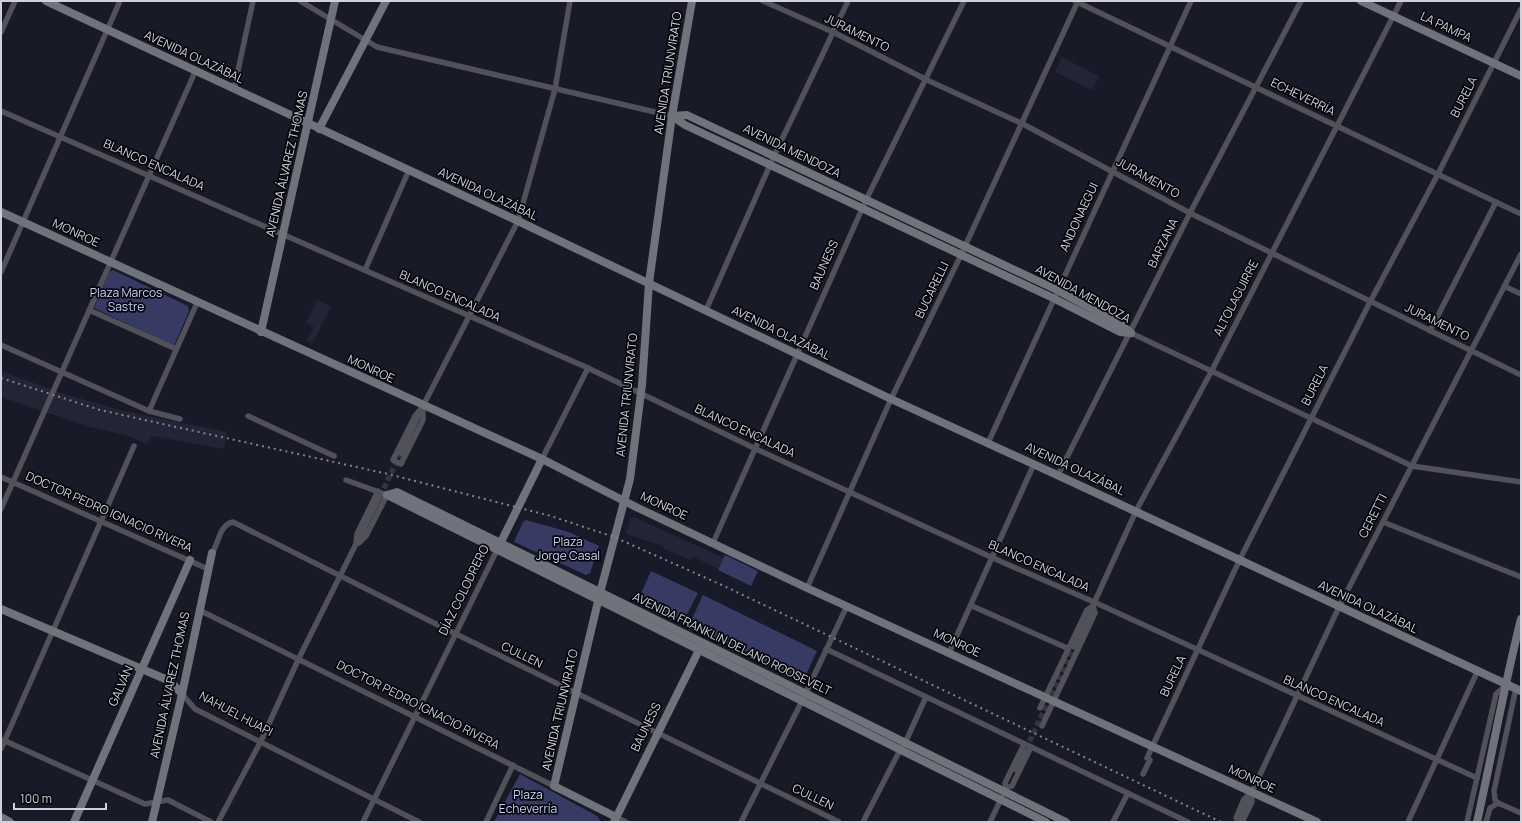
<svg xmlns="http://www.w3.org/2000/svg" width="1522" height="823" viewBox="0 0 1522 823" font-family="Manrope,sans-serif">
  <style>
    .built { fill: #232536 }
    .green { fill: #373a63 }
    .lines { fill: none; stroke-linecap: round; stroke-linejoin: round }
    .street-tunnel { stroke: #343542; stroke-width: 5.5; stroke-dasharray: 5.5 3; stroke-linecap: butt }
    .street { stroke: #515259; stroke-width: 5.5 }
    .secondary { stroke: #70727c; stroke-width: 8 }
    .rail { stroke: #83848f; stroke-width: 2; stroke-dasharray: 2 4; stroke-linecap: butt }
    .labels { text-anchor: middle; stroke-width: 3.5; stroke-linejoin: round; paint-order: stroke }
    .street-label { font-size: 12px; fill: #d0d1da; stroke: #05060a }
    .park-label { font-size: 12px; fill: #ccd1f8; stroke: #05060a }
  </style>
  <rect width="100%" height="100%" fill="#181a27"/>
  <g class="built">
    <polygon points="1062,57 1099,76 1092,90 1055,72"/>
    <polygon points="317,300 331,307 312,344 306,341 314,327 306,323"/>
    <polygon points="1,371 61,393 124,411 227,432 224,449 153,436 146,444 129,436 90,427 1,397"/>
    <polygon points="634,517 724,558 719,569 693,557 691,560 664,549 663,546 626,534 630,519"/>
  </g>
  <g class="green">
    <polygon points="113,270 188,306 189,311 174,346 94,308 109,272"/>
    <polygon points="526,520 569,532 599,546 590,573 586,575 514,542 523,522"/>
    <polygon points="725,555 758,571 751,586 718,570"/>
    <polygon points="651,571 698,593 683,622 638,600"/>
    <polygon points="703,595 817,651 804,679 799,681 689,625"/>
    <polygon points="520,774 597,816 601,822 494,822"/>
  </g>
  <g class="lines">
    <g class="street-tunnel">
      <polyline points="380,496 401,453"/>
      <polyline points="1026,749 1074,647"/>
    </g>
    <g class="street">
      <polyline points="300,1 377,47 672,116"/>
      <polyline points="763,1 833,32 927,80 1023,124 1190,213 1521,375"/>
      <polyline points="1075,1 1521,214"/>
      <polyline points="1,32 15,1"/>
      <polyline points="234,89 253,1"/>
      <polyline points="1,111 588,368 756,449 993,558 1094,602 1477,778"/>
      <polyline points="365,270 409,170"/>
      <polyline points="1,272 120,1"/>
      <polyline points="1504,286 1521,294"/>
      <polyline points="89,310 176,349"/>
      <polyline points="706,310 774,156 848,1"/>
      <polyline points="1430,331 1496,202"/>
      <polyline points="1131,333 1412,466 1521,482"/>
      <polyline points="1,345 149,411 180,419"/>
      <polygon points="423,406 423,420 401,464 393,460 415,416"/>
      <polyline points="149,411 197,303"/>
      <polyline points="248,416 334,456"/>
      <polyline points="988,443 1191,1"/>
      <polyline points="401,453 423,406 518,221 555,89 570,1"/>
      <polyline points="542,459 588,368"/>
      <polyline points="1058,475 1190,213 1301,1"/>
      <polyline points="1,477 208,569"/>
      <polyline points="346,480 387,495 366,536 359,543"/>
      <polyline points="1,509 195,72"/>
      <polyline points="1383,522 1521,577"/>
      <polyline points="713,543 866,200 964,1"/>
      <polyline points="356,544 357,534 378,491"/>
      <path d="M212,553c7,-10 7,-28 21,-31l223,112 383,188"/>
      <polyline points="807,588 891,399 961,255 1078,1"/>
      <polyline points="972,606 1067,648"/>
      <polyline points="199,610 554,786"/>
      <polyline points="1074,647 1136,511 1211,372 1401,1"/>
      <polyline points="826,649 1188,822"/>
      <polyline points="949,653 1034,464"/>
      <polyline points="182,694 195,709 419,822"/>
      <polyline points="1040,708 1087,610 1093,606 1095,613 1042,726"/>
      <polyline points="3,740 145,804 168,800 211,822"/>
      <polyline points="1024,744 1005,783 1006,788 1012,786 1031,747"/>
      <polyline points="1,749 134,446"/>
      <polyline points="1016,770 1025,751"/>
      <polyline points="1143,774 1150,760 1147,758 1240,559 1370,302 1438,174 1521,9"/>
      <polygon points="1252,792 1252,802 1243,820 1236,818 1244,799"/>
      <polyline points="1498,803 1495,800 1494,791 1516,688"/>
      <polyline points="1498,803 1521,813"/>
      <polyline points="616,817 626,822"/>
      <polyline points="1240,817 1339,607 1521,254"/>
      <polyline points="218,822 261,741 299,658 380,496"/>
      <polyline points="363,822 497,550"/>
      <polyline points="486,822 513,765"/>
      <polyline points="741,822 802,701 847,606"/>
      <polyline points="863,822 900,750 905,743 926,697"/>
      <polyline points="990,822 1002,797"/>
      <polyline points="1113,822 1128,793"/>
      <polyline points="1408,822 1478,670"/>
      <polyline points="1467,822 1496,694 1505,686"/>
      <polyline points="1486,822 1490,808 1498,803"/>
    </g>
    <g class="secondary">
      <polyline points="46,1 518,221 891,399 1068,480 1521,691"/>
      <polyline points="1361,1 1521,76"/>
      <polyline points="672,116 687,115 1057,290 1123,326 1131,333"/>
      <polyline points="672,116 685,125 1053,298 1120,332 1131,333"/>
      <polyline points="319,129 386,1"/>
      <polyline points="1,212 542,459 638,508 807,588 1317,822"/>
      <polyline points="261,332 335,1"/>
      <polyline points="387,495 397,492 1066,822"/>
      <polyline points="387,495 1046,822"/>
      <polyline points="498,548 542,459"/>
      <polyline points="1,609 170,681 182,694"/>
      <polyline points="1,817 10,822"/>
      <polyline points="616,817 554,786 600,593 630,479 642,385 649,283 672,116 692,1"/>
      <polyline points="74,822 190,560"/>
      <polyline points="152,822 182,694 212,553"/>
      <polyline points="614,822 701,646"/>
      <path d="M1477,822c15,-67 27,-136 44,-203"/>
    </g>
    <polyline class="rail" points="1,378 100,410 388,474 551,516 614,537 724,586 1221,822"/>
  </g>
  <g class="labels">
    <g class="street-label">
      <text transform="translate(1446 27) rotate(25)" y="4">LA PAMPA</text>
      <text transform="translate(857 33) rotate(26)" y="4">JURAMENTO</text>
      <text transform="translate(194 57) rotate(25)" y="4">AVENIDA OLAZÁBAL</text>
      <text transform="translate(668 73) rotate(-81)" y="4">AVENIDA TRIUNVIRATO</text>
      <text transform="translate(1303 97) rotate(26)" y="4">ECHEVERRÍA</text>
      <text transform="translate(1464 97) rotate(-63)" y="4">BURELA</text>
      <text transform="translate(792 151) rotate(26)" y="4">AVENIDA MENDOZA</text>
      <text transform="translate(287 164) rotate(-77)" y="4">AVENIDA ÁLVAREZ THOMAS</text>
      <text transform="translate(154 165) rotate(24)" y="4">BLANCO ENCALADA</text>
      <text transform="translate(1148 178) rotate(29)" y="4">JURAMENTO</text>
      <text transform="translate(488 194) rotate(25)" y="4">AVENIDA OLAZÁBAL</text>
      <text transform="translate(1079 217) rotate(-65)" y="4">ANDONAEGUI</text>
      <text transform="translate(76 233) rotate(25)" y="4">MONROE</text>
      <text transform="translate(1163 243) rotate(-64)" y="4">BARZANA</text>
      <text transform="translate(824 265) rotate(-66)" y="4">BAUNESS</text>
      <text transform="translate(932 290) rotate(-64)" y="4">BUCARELLI</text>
      <text transform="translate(1083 294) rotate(29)" y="4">AVENIDA MENDOZA</text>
      <text transform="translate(450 296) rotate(24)" y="4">BLANCO ENCALADA</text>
      <text transform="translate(1236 298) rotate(-63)" y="4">ALTOLAGUIRRE</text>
      <text transform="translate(1437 322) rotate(26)" y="4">JURAMENTO</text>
      <text transform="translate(781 333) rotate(26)" y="4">AVENIDA OLAZÁBAL</text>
      <text transform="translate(371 369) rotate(25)" y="4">MONROE</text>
      <text transform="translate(1315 385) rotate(-63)" y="4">BURELA</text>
      <text transform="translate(627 395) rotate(-84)" y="4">AVENIDA TRIUNVIRATO</text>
      <text transform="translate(745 431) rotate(25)" y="4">BLANCO ENCALADA</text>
      <text transform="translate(1075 469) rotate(25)" y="4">AVENIDA OLAZÁBAL</text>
      <text transform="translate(664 506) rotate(25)" y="4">MONROE</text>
      <text transform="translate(109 512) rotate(24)" y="4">DOCTOR PEDRO IGNACIO RIVERA</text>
      <text transform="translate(1373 516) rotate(-63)" y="4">CERETTI</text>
      <text transform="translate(1039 566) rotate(24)" y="4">BLANCO ENCALADA</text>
      <text transform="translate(464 590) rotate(-64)" y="4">DÍAZ COLODRERO</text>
      <text transform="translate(1368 607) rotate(25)" y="4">AVENIDA OLAZÁBAL</text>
      <text transform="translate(957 643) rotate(25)" y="4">MONROE</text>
      <text transform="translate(732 644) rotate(26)" y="4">AVENIDA FRANKLIN DELANO ROOSEVELT</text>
      <text transform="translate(522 655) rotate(26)" y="4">CULLEN</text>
      <text transform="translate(1173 676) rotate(-65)" y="4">BURELA</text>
      <text transform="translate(170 685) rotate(-78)" y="4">AVENIDA ÁLVAREZ THOMAS</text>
      <text transform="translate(121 686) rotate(-66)" y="4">GALVÁN</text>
      <text transform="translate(1334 701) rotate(24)" y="4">BLANCO ENCALADA</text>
      <text transform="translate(418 705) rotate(27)" y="4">DOCTOR PEDRO IGNACIO RIVERA</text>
      <text transform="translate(560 710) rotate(-77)" y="4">AVENIDA TRIUNVIRATO</text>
      <text transform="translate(236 714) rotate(28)" y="4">NAHUEL HUAPI</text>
      <text transform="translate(646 727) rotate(-64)" y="4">BAUNESS</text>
      <text transform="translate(1252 779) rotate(25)" y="4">MONROE</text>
      <text transform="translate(813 797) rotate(26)" y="4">CULLEN</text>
    </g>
    <g class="park-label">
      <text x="126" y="297">Plaza Marcos<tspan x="126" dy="14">Sastre</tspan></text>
      <text x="568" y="546">Plaza<tspan x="568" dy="14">Jorge Casal</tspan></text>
      <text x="528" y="799">Plaza<tspan x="528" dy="14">Echeverría</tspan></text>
    </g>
  </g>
  <rect width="1522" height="823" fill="none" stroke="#d0d1da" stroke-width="4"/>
  <path d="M14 803v6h92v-6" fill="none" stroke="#d0d1da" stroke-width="2"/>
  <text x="20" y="803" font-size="12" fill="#d0d1da" stroke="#05060a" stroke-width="3" paint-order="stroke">100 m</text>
</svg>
